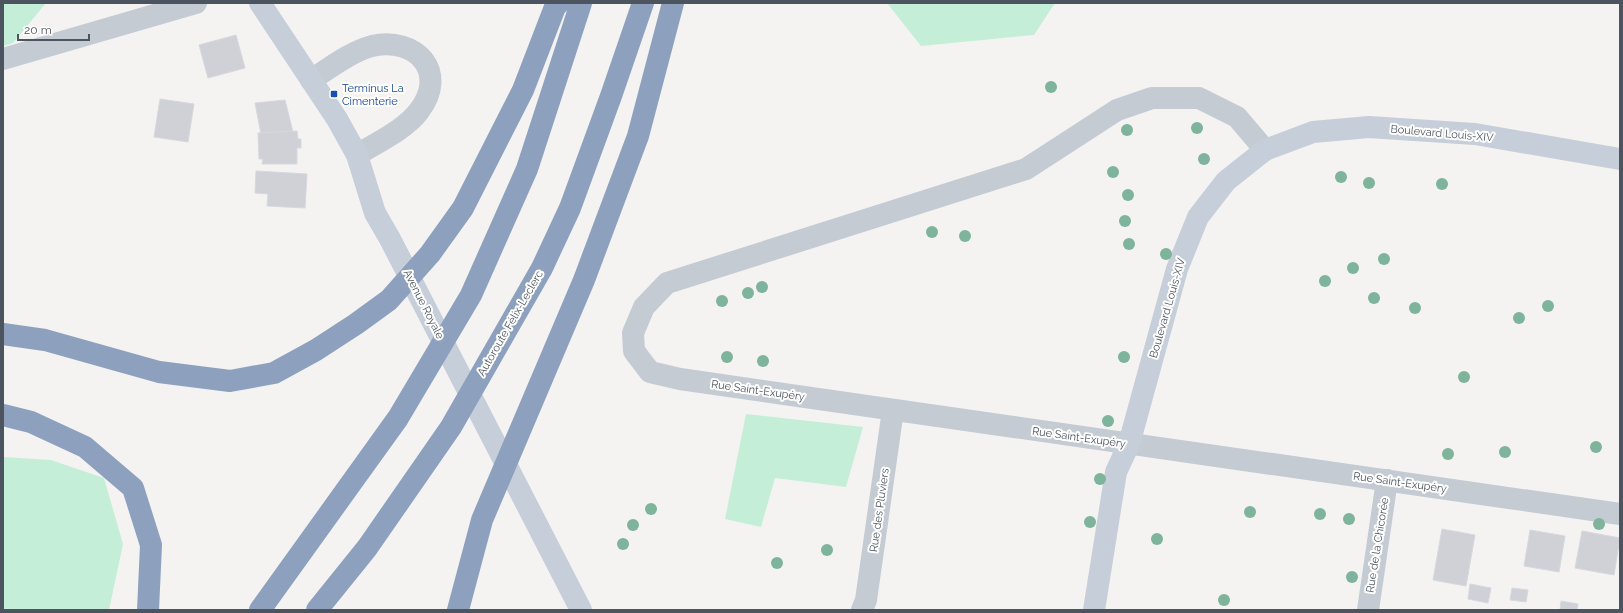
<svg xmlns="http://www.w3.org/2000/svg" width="1623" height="613" viewBox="0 0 1623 613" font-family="Raleway,sans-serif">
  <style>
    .green { fill: #c5eed8 }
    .building { fill: #d0d1d6; stroke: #d7d8dd }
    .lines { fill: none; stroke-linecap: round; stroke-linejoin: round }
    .street { stroke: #c4cbd3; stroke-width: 22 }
    .secondary { stroke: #c6ced9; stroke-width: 22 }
    .highway { stroke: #8da1be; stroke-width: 22 }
    .tree { fill: #7eb39c }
    .transit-dot { fill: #1a4fb4; stroke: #fff; stroke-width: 1.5 }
    .labels { text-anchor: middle; stroke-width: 4; stroke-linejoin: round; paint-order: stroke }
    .transit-label { font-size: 11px; fill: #164399; stroke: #fff; text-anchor: start }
    .street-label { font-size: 11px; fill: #4b545f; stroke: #fff }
  </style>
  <rect width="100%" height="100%" fill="#f4f3f2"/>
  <g class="green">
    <polygon points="3,3 46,3 13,43 3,46"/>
    <polygon points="887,3 1055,3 1034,35 921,46"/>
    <polygon points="746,414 863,427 846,487 775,478 761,527 725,519"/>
    <polygon points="3,457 51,460 104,478 123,544 109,610 3,610"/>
  </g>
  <g class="building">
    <polygon points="236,35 245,68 208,78 199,45"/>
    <polygon points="160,99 194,104 188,142 154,137"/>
    <polygon points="285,100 293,132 261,134 255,103"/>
    <polygon points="297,131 298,139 301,139 301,148 297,148 297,164 262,164 263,159 259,159 258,133"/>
    <polygon points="256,171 307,174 305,208 267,206 268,194 255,193"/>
    <polygon points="1442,529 1475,535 1466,586 1433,580"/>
    <polygon points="1530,530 1565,536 1559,572 1524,566"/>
    <polygon points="1582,531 1620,538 1614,575 1575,568"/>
    <polygon points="1470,584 1491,588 1488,603 1468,599"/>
    <polygon points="1512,588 1528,590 1526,602 1510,600"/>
    <polygon points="1561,601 1578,604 1577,610 1560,610"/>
  </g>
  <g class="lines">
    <g class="street">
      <polyline points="3,59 196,3"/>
      <path d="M311,80c19,-12 39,-28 61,-34 44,-10 77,26 47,65 -13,18 -43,32 -62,44"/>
      <polyline points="1265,150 1237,117 1199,98 1152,98 1117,110 1026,169 667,283 644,307 633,333 634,351 650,372 680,379 1620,514"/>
      <polyline points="862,610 866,600 893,410"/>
      <polyline points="1368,610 1387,480"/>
    </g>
    <g class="secondary">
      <polyline points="260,3 337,119 357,155 375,213 390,239 581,610"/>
      <polyline points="1094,610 1116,472 1129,444 1177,269 1198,217 1226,181 1265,150 1313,132 1369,127 1475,134 1620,159"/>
    </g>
    <g class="highway">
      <polyline points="3,334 45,340 159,372 230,381 274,373 316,350 356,324 389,300 430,254 463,208 523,90 555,7 559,3"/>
      <polyline points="3,415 31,422 85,447 133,488 151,545 148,610"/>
      <polyline points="260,610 398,418 471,295 527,169 581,3"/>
      <polyline points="317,610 367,548 451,427 542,268 570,208 611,96 643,3"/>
      <polyline points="458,610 482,520 584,280 638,136 673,3"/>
    </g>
  </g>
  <g class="tree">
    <circle cx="1051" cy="87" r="6"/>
    <circle cx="1197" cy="128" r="6"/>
    <circle cx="1127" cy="130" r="6"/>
    <circle cx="1204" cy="159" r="6"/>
    <circle cx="1113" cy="172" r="6"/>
    <circle cx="1341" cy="177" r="6"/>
    <circle cx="1369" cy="183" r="6"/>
    <circle cx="1442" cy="184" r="6"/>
    <circle cx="1128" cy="195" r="6"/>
    <circle cx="1125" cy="221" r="6"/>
    <circle cx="932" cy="232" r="6"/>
    <circle cx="965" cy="236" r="6"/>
    <circle cx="1129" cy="244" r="6"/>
    <circle cx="1166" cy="254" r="6"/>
    <circle cx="1384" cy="259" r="6"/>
    <circle cx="1353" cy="268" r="6"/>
    <circle cx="1325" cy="281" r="6"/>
    <circle cx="762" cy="287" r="6"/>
    <circle cx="748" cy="293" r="6"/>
    <circle cx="1374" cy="298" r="6"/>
    <circle cx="722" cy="301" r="6"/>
    <circle cx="1548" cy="306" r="6"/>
    <circle cx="1415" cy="308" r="6"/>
    <circle cx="1519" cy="318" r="6"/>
    <circle cx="727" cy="357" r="6"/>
    <circle cx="1124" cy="357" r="6"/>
    <circle cx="763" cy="361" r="6"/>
    <circle cx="1464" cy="377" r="6"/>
    <circle cx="1108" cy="421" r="6"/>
    <circle cx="1596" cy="447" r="6"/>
    <circle cx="1505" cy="452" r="6"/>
    <circle cx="1448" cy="454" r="6"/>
    <circle cx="1100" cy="479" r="6"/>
    <circle cx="651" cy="509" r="6"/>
    <circle cx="1250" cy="512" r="6"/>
    <circle cx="1320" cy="514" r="6"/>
    <circle cx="1349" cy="519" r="6"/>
    <circle cx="1090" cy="522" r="6"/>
    <circle cx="1599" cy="524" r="6"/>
    <circle cx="633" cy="525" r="6"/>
    <circle cx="1157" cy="539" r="6"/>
    <circle cx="623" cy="544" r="6"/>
    <circle cx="827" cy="550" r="6"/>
    <circle cx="777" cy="563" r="6"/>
    <circle cx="1352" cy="577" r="6"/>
    <circle cx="1224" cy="600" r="6"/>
  </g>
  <rect class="transit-dot" x="330" y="90" width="8" height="8" rx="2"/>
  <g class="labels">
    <g class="transit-label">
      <text x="342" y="92">Terminus La<tspan x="342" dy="13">Cimenterie</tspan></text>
    </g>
    <g class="street-label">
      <text transform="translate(1442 133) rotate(5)" y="4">Boulevard Louis-XIV</text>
      <text transform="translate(424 304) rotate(63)" y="4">Avenue Royale</text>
      <text transform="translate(1167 308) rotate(-74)" y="4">Boulevard Louis-XIV</text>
      <text transform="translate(510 323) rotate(-60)" y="4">Autoroute Félix-Leclerc</text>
      <text transform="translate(758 390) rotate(8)" y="4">Rue Saint-Exupéry</text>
      <text transform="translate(1079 437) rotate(8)" y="4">Rue Saint-Exupéry</text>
      <text transform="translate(1400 482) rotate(8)" y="4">Rue Saint-Exupéry</text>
      <text transform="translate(879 510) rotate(-82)" y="4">Rue des Pluviers</text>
      <text transform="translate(1377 545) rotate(-81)" y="4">Rue de la Chicorée</text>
    </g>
  </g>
  <rect width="1623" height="613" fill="none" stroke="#4b545f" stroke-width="8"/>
  <path d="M18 34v6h71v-6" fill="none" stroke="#4b545f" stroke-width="2"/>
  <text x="24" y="34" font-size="12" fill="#4b545f" stroke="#ffffff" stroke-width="3" paint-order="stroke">20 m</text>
</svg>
